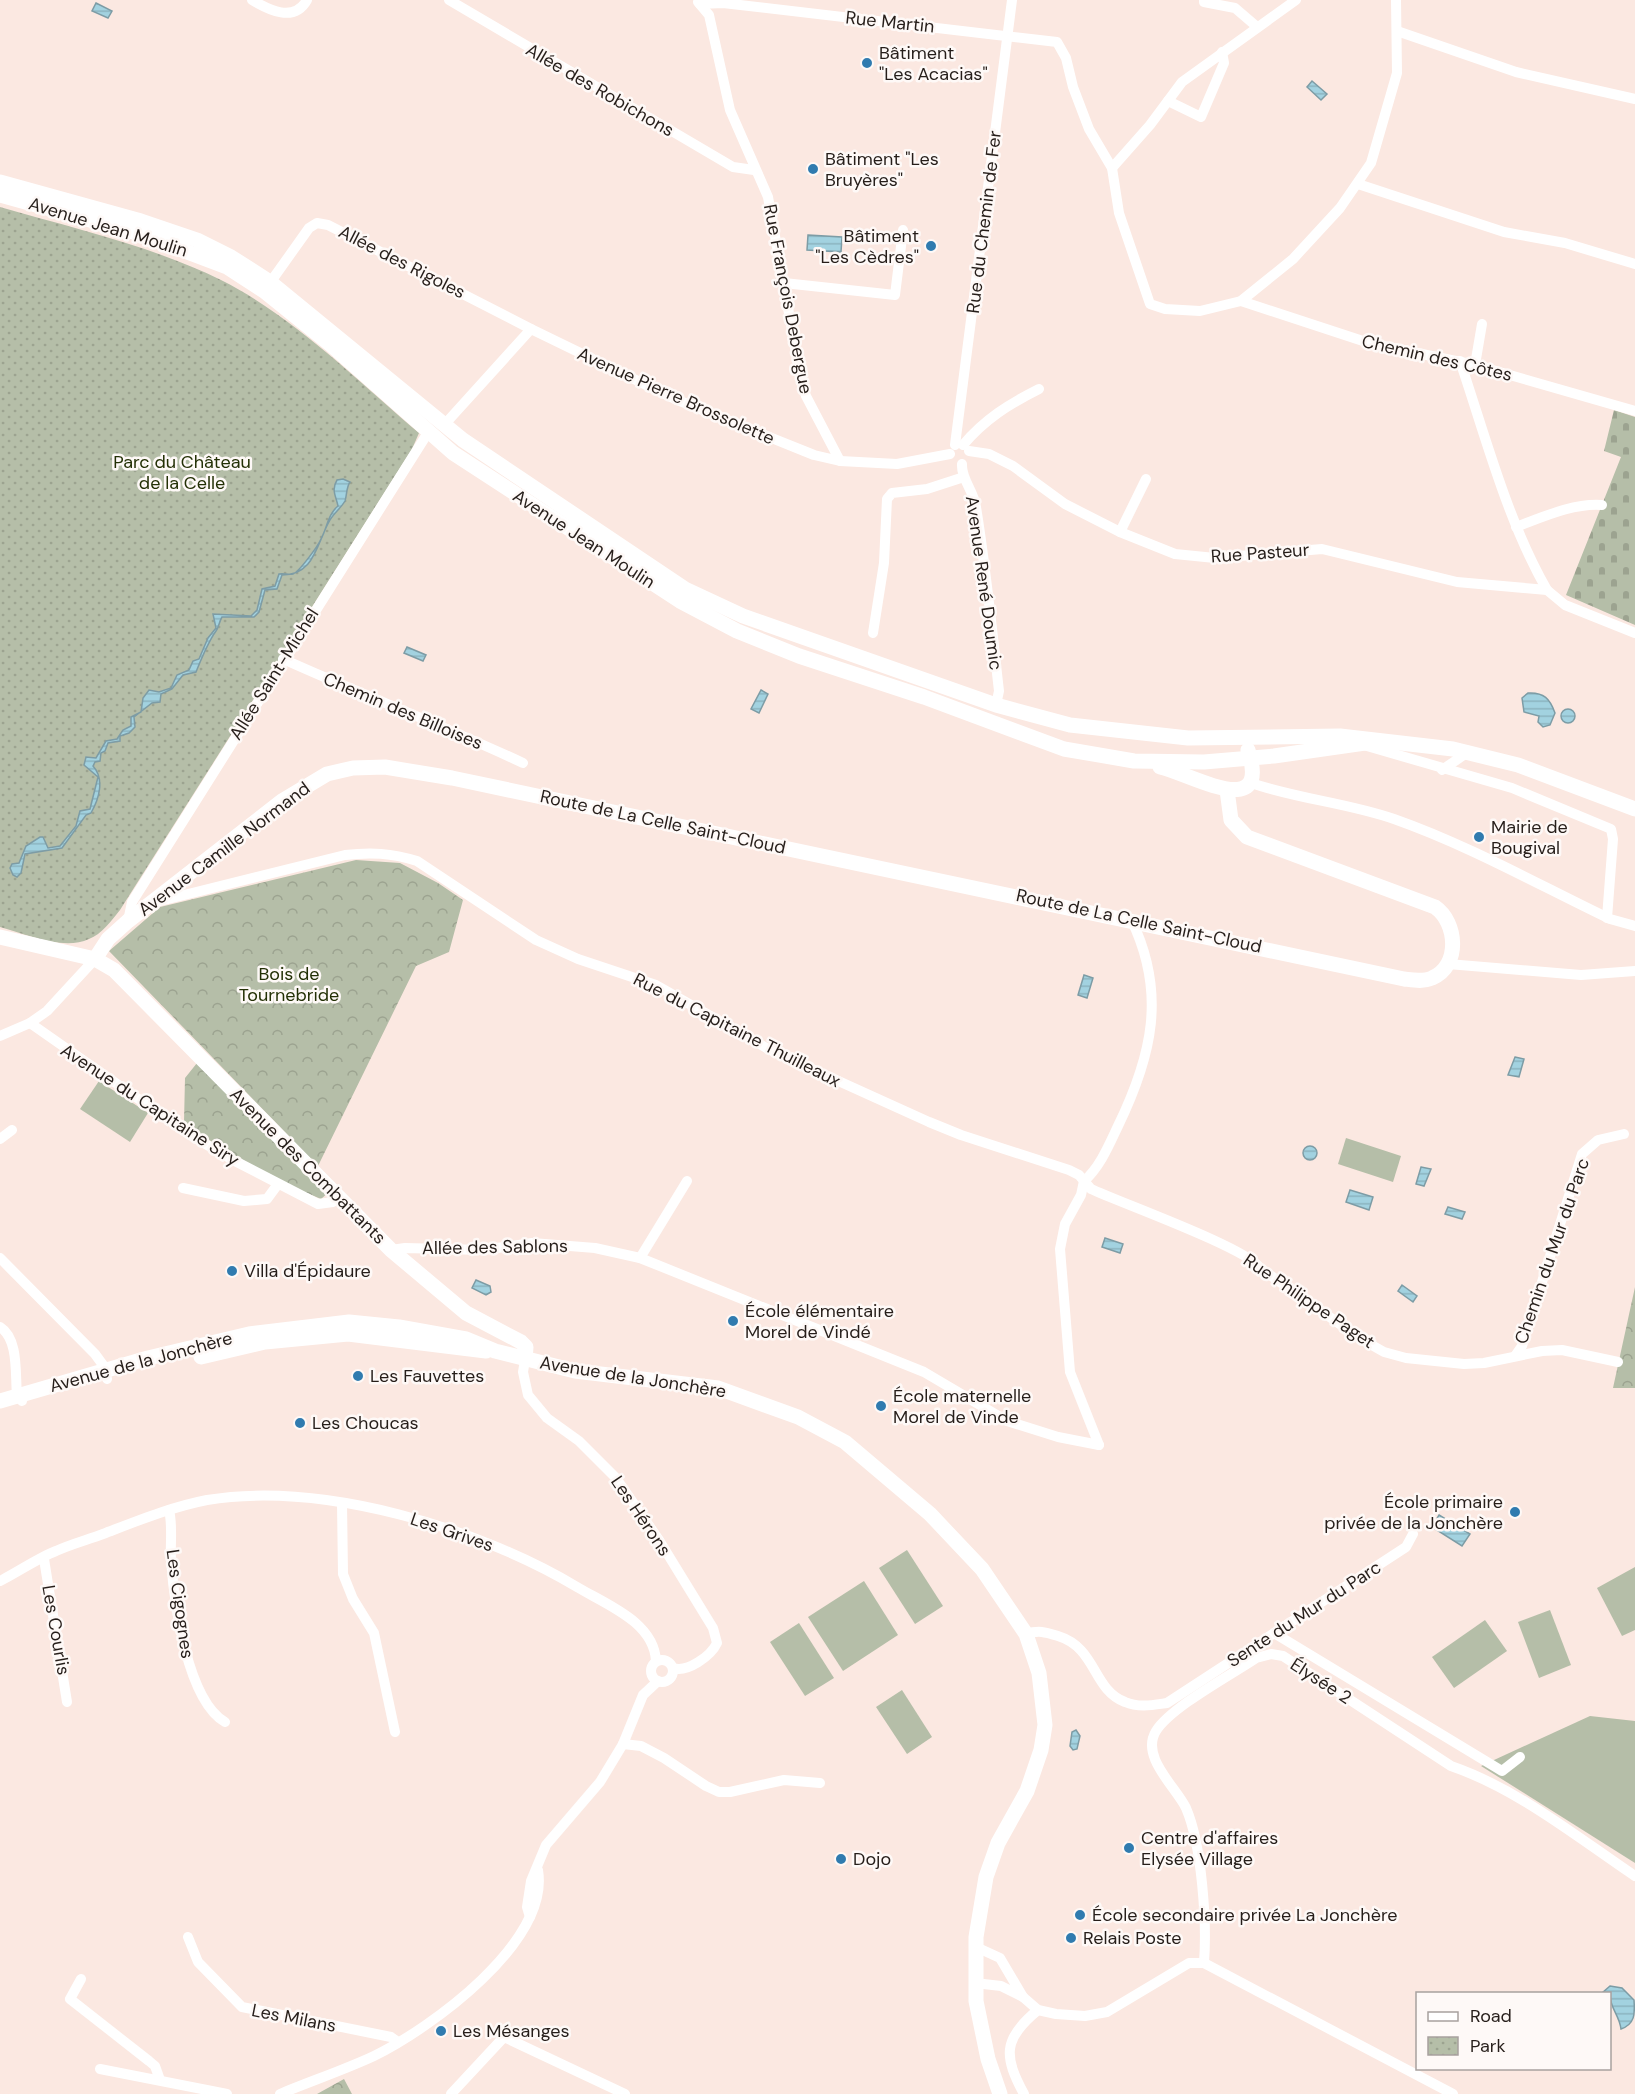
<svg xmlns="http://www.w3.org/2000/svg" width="1635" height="2094" viewBox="0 0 1635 2094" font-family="'DM Sans',sans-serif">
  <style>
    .grass { fill: #b5bea8 }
    .forest { fill: url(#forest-crowns) }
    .cemetery { fill: url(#cemetery-stones) }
    .park { fill: url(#park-dots) }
    .water { fill: url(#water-rules); stroke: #7d9ca5; stroke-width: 1.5 }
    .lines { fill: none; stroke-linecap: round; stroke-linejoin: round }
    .street { stroke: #fff; stroke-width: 10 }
    .secondary { stroke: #fff; stroke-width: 15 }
    .poi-dot { fill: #307baf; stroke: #fef9f7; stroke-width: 2 }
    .labels { text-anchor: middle; stroke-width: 5; stroke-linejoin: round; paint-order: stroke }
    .street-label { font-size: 18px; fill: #261e1a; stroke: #fef9f7 }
    .poi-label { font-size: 18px; fill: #261e1a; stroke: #fef9f7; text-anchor: start }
    .park-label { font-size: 18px; fill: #233005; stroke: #fef9f7 }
  </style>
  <defs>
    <pattern id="forest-crowns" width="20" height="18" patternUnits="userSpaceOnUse" patternTransform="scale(1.5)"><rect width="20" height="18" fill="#b5bea8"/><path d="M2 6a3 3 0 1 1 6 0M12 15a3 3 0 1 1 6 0" fill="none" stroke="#9ca390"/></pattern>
    <pattern id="cemetery-stones" width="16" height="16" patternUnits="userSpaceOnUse" patternTransform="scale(1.5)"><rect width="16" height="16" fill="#b5bea8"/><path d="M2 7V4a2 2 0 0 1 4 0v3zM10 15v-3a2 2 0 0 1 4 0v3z" fill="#9ca390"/></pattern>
    <pattern id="park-dots" width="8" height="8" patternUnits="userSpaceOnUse" patternTransform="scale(1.5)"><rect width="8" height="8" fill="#b5bea8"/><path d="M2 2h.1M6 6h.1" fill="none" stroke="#9ca390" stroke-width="1.8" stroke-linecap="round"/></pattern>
    <pattern id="water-rules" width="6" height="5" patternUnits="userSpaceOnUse" patternTransform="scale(1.5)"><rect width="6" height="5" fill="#a2d2e0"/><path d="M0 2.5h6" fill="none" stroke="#8bb4c0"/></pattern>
  </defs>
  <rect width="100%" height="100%" fill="#fbe8e1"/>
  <g class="grass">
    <polygon points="99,1081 148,1113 130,1142 80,1109"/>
    <polygon points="1346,1138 1401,1156 1393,1182 1338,1164"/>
    <polygon points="907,1550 943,1606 915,1624 879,1568"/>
    <polygon points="1635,1567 1635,1630 1622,1636 1597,1588"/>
    <polygon points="864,1581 898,1635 843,1671 808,1617"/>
    <polygon points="1550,1610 1571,1665 1539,1678 1518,1622"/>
    <polygon points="1485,1620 1507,1651 1454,1688 1432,1657"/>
    <polygon points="799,1623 834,1678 805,1696 770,1642"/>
    <polygon points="902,1690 932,1737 907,1754 876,1707"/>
    <polygon points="1590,1716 1635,1721 1635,1863 1481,1766"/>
  </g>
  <g class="forest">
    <polygon points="356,860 400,863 438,883 463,900 449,952 416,966 318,1166 109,951 160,907"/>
    <path d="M197,1063l132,129 -8,7c-46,-18 -88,-45 -130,-70l-7,-7 1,-44z"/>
    <polygon points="1635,1287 1635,1388 1613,1388"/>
    <polygon points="344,2079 352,2094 317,2094"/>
  </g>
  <polygon class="cemetery" points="1614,410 1635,417 1635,625 1566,595 1621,457 1604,451"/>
  <path class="park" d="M0,207c73,21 152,39 221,73 72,36 137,101 198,153l-7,16 -292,461c-9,11 -18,24 -31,29 -26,12 -63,-5 -89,-12z"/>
  <g class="water">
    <polygon points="96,3 112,11 108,18 92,11"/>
    <polygon points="1312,81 1327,94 1321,100 1307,87"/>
    <polygon points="808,235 842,237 841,252 807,250"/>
    <path d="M343,479l7,3c-4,6 -3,13 -5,19 -4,7 -11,12 -15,19 -14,24 -15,55 -48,55l-5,14 -12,1 -6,22 -5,5h-32c-3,5 -3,10 -6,14 -8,11 -14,26 -20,41l-13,3 -11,14 -11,5 -1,8 -8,1 -18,14 1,10 -6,6 -9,3v5l-12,2 -3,8 -4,2 -1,8 -5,1 -2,4c12,13 6,33 -2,47l-5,2 -24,33 -37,6 -4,19 -4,4 -4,-2 -3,-7 2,-4 7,-1 7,-17 14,-9h3l5,11 12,-2 16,-20 4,-15 10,-2 8,-32 -14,-12 2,-8 10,1 10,-17 11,-2 6,-9 8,-4v-9l10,-5 2,-14 6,-8 10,2 12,-4 6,-13 12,-5 4,-9 6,-2 9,-21 8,-10 -3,-14 38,2 6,-6 5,-21 13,-3 4,-12c4,-1 10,1 14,0 6,-2 25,-28 28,-35 6,-11 7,-25 17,-33 -2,-10 -7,-16 -1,-26z"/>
    <polygon points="407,647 426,655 423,661 404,653"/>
    <polygon points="761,690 768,694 759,713 751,709"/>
    <path d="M1528,693c16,-1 22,6 27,20l-5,12 -7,2 -5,-5 1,-6 -15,-4 -2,-14z"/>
    <circle cx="1568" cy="716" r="7"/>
    <polygon points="1084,975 1093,978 1087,998 1078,995"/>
    <polygon points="1515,1057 1524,1059 1519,1077 1508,1075"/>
    <circle cx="1310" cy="1153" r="7"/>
    <polygon points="1421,1167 1431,1169 1424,1186 1416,1184"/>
    <polygon points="1350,1190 1373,1197 1369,1210 1346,1202"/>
    <polygon points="1448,1207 1465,1212 1462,1219 1445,1214"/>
    <polygon points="1105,1238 1123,1244 1120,1253 1102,1247"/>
    <polygon points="476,1280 490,1286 491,1292 486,1295 472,1288"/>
    <polygon points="1402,1285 1417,1296 1413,1302 1398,1291"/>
    <polygon points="1439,1515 1470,1534 1462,1546 1432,1527"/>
    <polygon points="1076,1730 1080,1736 1077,1749 1073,1750 1070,1746 1072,1732"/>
    <path d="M1610,1986l12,2 12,12c1,14 1,24 -13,29 -2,-15 -11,-20 -11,-35l-8,-1z"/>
  </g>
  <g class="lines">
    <g class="street">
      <path d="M252,0c17,10 42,23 55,0"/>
      <polyline points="449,0 733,167 754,170"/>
      <polyline points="1204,0 1204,2 1235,8 1256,26"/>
      <polyline points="698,2 709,15 730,110 768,197 801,380 806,396 840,461"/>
      <polyline points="700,4 723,3 1057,42 1066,58 1073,87 1089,129 1112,168 1119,213 1150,304 1165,309 1200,311 1241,301 1293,259 1340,208 1371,163 1397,73 1396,0"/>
      <polyline points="1397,31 1516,72 1635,99"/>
      <polyline points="1168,101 1201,117 1224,63 1222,52"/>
      <polyline points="1112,168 1150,125 1182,82 1296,0"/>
      <polyline points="1358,184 1504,232 1565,243 1635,264"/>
      <polyline points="784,283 895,295 903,230"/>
      <polyline points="267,287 309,228 317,223 328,225 531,329"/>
      <polyline points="1241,301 1369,343 1475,365 1635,411"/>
      <path d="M1460,361c26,77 47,159 87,229"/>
      <polyline points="1475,365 1482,324"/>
      <polyline points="445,424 531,329 675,399 814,455 840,461 897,464 950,454"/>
      <polyline points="955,445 1012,0"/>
      <path d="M963,445c22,-26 46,-41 76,-56"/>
      <polyline points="969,451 989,454 1013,466 1065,504 1120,532 1175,554 1215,558 1322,549 1457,582 1547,590 1565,605 1635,633"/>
      <path d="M962,464c-1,15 12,27 14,43 10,61 16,123 23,184l-3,14"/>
      <path d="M1516,527c27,-10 57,-24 86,-22"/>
      <polyline points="1120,532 1146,479"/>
      <polyline points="873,633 884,563 887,499 892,493 927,489 964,477"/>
      <path d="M283,659c80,36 161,67 240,104"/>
      <polyline points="1360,744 1512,788 1611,829 1613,839 1607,918"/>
      <polyline points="1442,770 1468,752"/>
      <path d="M1251,783c47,16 97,20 143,36 74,26 145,66 216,100l25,7"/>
      <path d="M156,902l189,-47c26,-3 46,-2 72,6l119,79 42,19 78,26 114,65 159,72 32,13 108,35 10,5 12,14c30,14 156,59 169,79l101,71 23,13 22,6 58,6 20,-1 58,-12 20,-1 56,12"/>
      <polyline points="128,921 132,902 429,431"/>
      <polyline points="1448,964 1581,975 1635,971"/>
      <polyline points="30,1023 190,1135 231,1159 318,1204 333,1202 339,1197"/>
      <polyline points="0,1036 30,1023 47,1011 95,959"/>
      <polyline points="0,1139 12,1130"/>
      <path d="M1084,1181c16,-14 25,-36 34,-55 34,-70 49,-133 13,-207"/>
      <polyline points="1084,1181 1081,1195 1065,1224 1060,1249 1070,1372 1099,1445"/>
      <polyline points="183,1188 244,1201 267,1199 278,1184"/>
      <polyline points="391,1250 405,1248 483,1250 532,1243 595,1248 640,1258 924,1372 1007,1421 1058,1437 1099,1445"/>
      <polyline points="0,1258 95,1354 103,1365 107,1379"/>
      <polyline points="640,1258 687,1181"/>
      <path d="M0,1327c19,12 15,47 17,68l5,6"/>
      <polyline points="1515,1356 1522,1346 1582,1154 1598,1140 1624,1134"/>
      <path d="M525,1360l-2,12 5,23 19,23 32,23 37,37 43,62 54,88 4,15c-6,13 -30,30 -44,25"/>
      <polyline points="342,1503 343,1574 353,1599 374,1633 395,1732"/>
      <path d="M169,1510c4,16 1,33 2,50 3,42 16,140 54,162"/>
      <polyline points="44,1559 67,1702"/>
      <path d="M0,1581c18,-9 38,-23 56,-30 15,-7 31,-11 47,-17 34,-13 68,-27 104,-34 115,-19 272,28 370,87 30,18 77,35 79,74"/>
      <polyline points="1274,1633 1502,1771 1520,1757"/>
      <path d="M1026,1634c13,-4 19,-2 32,2 39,12 34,53 67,66 14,6 28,3 42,1l239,-156 7,-13"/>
      <circle cx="662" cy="1671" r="11"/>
      <polyline points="623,1744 641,1746 664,1758 706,1786 719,1792 730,1792 784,1780 820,1783"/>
      <polyline points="530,1917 527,1907 531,1881 546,1845 600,1782 623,1744 643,1695 658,1681"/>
      <polyline points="188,1937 198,1962 242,2007 391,2037 398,2042"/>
      <path d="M1204,1963c3,-40 -2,-118 -18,-155 -10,-21 -46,-51 -30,-77 15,-24 75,-56 100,-73l15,-4 12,2 168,110c67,23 126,71 184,110"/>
      <polyline points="81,1979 70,1999 149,2061 155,2066 160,2080"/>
      <polyline points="975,1983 1001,1986 1023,1997 1000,1958 976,1947"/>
      <polyline points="1023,1997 1038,2010 1056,2014 1085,2016 1107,2012 1189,1963 1204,1963 1453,2094"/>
      <polyline points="100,2069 227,2094"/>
      <path d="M280,2094c31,-13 64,-24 94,-38 57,-28 176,-114 164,-186"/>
      <polyline points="451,2094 504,2037 625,2094"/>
      <path d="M1024,2094c-20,-37 -22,-55 14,-84"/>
    </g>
    <g class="secondary">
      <polyline points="0,182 141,221 197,240 231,257 270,282 463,440 685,589 743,616 996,705 1070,725 1188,738 1340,736 1453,749 1518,765 1635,809"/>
      <polyline points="0,195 137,233 227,267 264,291 331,345 453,453 680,601 737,631 799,656 924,697 1064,749 1134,761 1204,762 1274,756 1365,743"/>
      <path d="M1160,767c31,7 112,56 88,-17"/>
      <polyline points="0,937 95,959 114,970 391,1250 466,1313 521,1342 526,1347 525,1360"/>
      <path d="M95,959l13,-20 20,-18 154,-120 45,-27 26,-6 32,-1 67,11 952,201c9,1 19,3 28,-1 29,-12 25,-56 3,-71l-188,-70 -16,-17 -4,-30"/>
      <polyline points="201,1357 265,1342 348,1334 486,1351"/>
      <polyline points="0,1401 148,1358 249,1334 349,1322 399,1327 466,1339 495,1351 575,1371 718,1388 798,1417 845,1442 930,1514 982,1569 1026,1634 1039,1673 1045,1725 1041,1750 1027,1791 998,1843 986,1877 976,1937 976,2001 988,2059 1000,2094"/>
    </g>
  </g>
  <g class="poi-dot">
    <circle cx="867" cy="63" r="6"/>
    <circle cx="813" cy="169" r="6"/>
    <circle cx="931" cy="246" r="6"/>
    <circle cx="1479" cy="837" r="6"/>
    <circle cx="232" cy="1271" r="6"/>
    <circle cx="733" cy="1321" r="6"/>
    <circle cx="358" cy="1376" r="6"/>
    <circle cx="881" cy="1406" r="6"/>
    <circle cx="300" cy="1423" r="6"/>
    <circle cx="1515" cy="1512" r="6"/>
    <circle cx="1129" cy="1848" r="6"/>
    <circle cx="841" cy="1859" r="6"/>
    <circle cx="1080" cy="1915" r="6"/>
    <circle cx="1071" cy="1938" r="6"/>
    <circle cx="441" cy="2031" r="6"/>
  </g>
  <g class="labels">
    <g class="street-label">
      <text transform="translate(890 22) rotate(6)" y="6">Rue Martin</text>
      <text transform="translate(600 90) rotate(30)" y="6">Allée des Robichons</text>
      <text transform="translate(984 222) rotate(-83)" y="6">Rue du Chemin de Fer</text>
      <text transform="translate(108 227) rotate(17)" y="6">Avenue Jean Moulin</text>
      <text transform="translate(402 262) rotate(27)" y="6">Allée des Rigoles</text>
      <text transform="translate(788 299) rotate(79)" y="6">Rue François Debergue</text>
      <text transform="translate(1437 358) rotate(13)" y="6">Chemin des Côtes</text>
      <text transform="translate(676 396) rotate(24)" y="6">Avenue Pierre Brossolette</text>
      <text transform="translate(584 539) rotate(33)" y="6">Avenue Jean Moulin</text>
      <text transform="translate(1260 553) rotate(-4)" y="6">Rue Pasteur</text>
      <text transform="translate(984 583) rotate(82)" y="6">Avenue René Doumic</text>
      <text transform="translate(274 674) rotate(-58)" y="6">Allée Saint-Michel</text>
      <text transform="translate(403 711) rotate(23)" y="6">Chemin des Billoises</text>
      <text transform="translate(663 822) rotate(12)" y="6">Route de La Celle Saint-Cloud</text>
      <text transform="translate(224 849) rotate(-37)" y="6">Avenue Camille Normand</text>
      <text transform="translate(1139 921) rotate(12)" y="6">Route de La Celle Saint-Cloud</text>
      <text transform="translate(737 1030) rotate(27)" y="6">Rue du Capitaine Thuilleaux</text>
      <text transform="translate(150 1105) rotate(33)" y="6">Avenue du Capitaine Siry</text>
      <text transform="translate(308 1166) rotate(45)" y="6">Avenue des Combattants</text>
      <text transform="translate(495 1247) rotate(-1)" y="6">Allée des Sablons</text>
      <text transform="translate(1552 1251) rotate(-71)" y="6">Chemin du Mur du Parc</text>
      <text transform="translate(1309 1301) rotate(34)" y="6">Rue Philippe Paget</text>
      <text transform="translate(141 1362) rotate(-15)" y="6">Avenue de la Jonchère</text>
      <text transform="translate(633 1377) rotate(9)" y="6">Avenue de la Jonchère</text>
      <text transform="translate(641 1516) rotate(56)" y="6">Les Hérons</text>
      <text transform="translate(452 1532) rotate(19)" y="6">Les Grives</text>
      <text transform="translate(180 1604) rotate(82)" y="6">Les Cigognes</text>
      <text transform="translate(1304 1614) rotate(-33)" y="6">Sente du Mur du Parc</text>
      <text transform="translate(56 1630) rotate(80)" y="6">Les Courlis</text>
      <text transform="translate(1321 1681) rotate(33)" y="6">Élysée 2</text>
      <text transform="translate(294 2018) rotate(11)" y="6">Les Milans</text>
    </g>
    <g class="poi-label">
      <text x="879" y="59">Bâtiment<tspan x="879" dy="21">"Les Acacias"</tspan></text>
      <text x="825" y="165">Bâtiment "Les<tspan x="825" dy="21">Bruyères"</tspan></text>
      <text x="919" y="242" text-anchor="end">Bâtiment<tspan x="919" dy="21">"Les Cèdres"</tspan></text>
      <text x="1491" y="833">Mairie de<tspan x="1491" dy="21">Bougival</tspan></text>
      <text x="244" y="1277">Villa d'Épidaure</text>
      <text x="745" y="1317">École élémentaire<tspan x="745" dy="21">Morel de Vindé</tspan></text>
      <text x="370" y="1382">Les Fauvettes</text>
      <text x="893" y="1402">École maternelle<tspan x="893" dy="21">Morel de Vinde</tspan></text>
      <text x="312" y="1429">Les Choucas</text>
      <text x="1503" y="1508" text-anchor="end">École primaire<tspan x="1503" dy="21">privée de la Jonchère</tspan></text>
      <text x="1141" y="1844">Centre d'affaires<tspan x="1141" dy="21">Elysée Village</tspan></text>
      <text x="853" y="1865">Dojo</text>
      <text x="1092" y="1921">École secondaire privée La Jonchère</text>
      <text x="1083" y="1944">Relais Poste</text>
      <text x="453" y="2037">Les Mésanges</text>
    </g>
    <g class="park-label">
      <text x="182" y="468">Parc du Château<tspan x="182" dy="21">de la Celle</tspan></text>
      <text x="289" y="980">Bois de<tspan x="289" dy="21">Tournebride</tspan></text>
    </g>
  </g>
  <rect x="1416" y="1992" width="195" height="78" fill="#fef9f7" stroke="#a8a19f" stroke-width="1.5"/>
  <rect x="1428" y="2012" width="30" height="9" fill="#ffffff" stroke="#a8a19f" stroke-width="1.5"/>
  <text x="1470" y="2022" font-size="18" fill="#261e1a">Road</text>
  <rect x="1428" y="2037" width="30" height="18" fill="url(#park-dots)" stroke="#a8a19f" stroke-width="1.5"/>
  <text x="1470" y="2052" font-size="18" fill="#261e1a">Park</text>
</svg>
